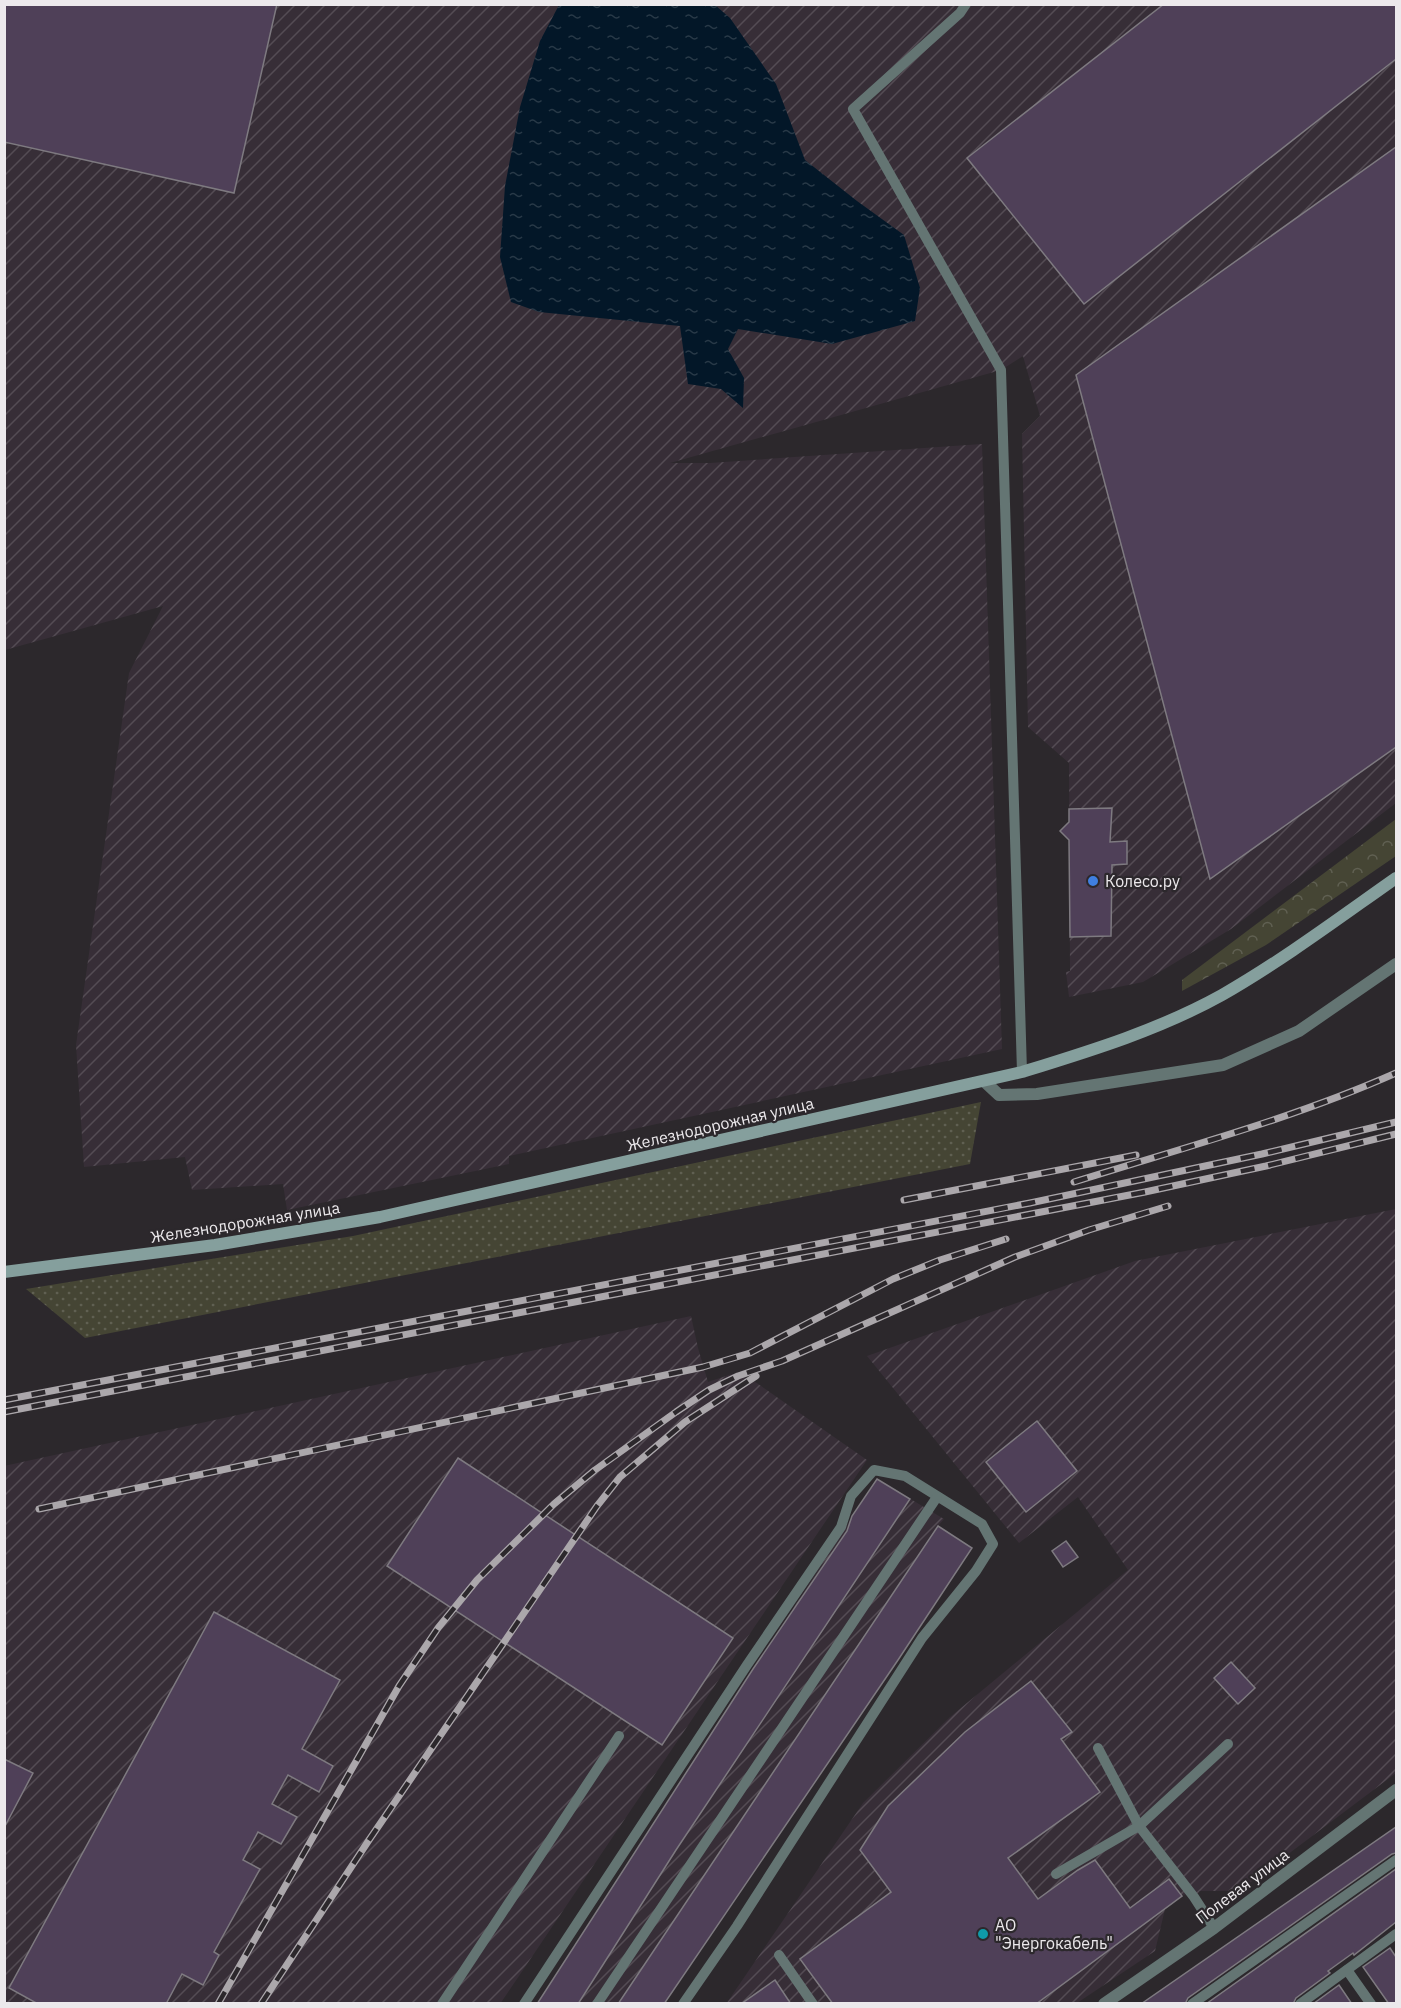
<svg xmlns="http://www.w3.org/2000/svg" width="1401" height="2008" viewBox="0 0 1401 2008" font-family="'IBM Plex Sans',sans-serif">
  <style>
    .industrial { fill: url(#industrial-furrows) }
    .grass { fill: url(#grass-dots) }
    .forest { fill: url(#forest-crowns) }
    .water { fill: url(#water-ripples) }
    .building { fill: #4f4058; stroke: #7e7a80; stroke-width: 1.5 }
    .lines { fill: none; stroke-linecap: round; stroke-linejoin: round }
    .service { stroke: #647573; stroke-width: 10 }
    .minor { stroke: #647573; stroke-width: 12 }
    .secondary { stroke: #859f9d; stroke-width: 12 }
    .rail-casing { stroke: #aba7ab; stroke-width: 7 }
    .rail { stroke: #2c282c; stroke-width: 4.5; stroke-dasharray: 14; stroke-linecap: butt }
    .shop-dot { fill: #3f7fe0; stroke: #2c282c; stroke-width: 2 }
    .culture-dot { fill: #0f9aa8; stroke: #2c282c; stroke-width: 2 }
    .labels { text-anchor: middle; stroke-width: 4.5; stroke-linejoin: round; paint-order: stroke }
    .poi-label { font-size: 16px; fill: #ece9ec; stroke: #2c282c; text-anchor: start }
    .street-label { font-size: 16px; fill: #ece9ec; stroke: #2c282c }
  </style>
  <defs>
    <pattern id="industrial-furrows" width="10" height="10" patternUnits="userSpaceOnUse" patternTransform="scale(1.5)"><rect width="10" height="10" fill="#372e37"/><path d="M-1 1l2-2M0 10L10 0M9 11l2-2" fill="none" stroke="#544c54"/></pattern>
    <pattern id="grass-dots" width="8" height="8" patternUnits="userSpaceOnUse" patternTransform="scale(1.5)"><rect width="8" height="8" fill="#454534"/><path d="M2 2h.1M6 6h.1" fill="none" stroke="#606052" stroke-width="1.8" stroke-linecap="round"/></pattern>
    <pattern id="forest-crowns" width="20" height="18" patternUnits="userSpaceOnUse" patternTransform="scale(1.5)"><rect width="20" height="18" fill="#454534"/><path d="M2 6a3 3 0 1 1 6 0M12 15a3 3 0 1 1 6 0" fill="none" stroke="#606052"/></pattern>
    <pattern id="water-ripples" width="26" height="14" patternUnits="userSpaceOnUse" patternTransform="scale(1.5)"><rect width="26" height="14" fill="#031728"/><path d="M2 4q2-2 4 0t4 0M15 11q2-2 4 0t4 0" fill="none" stroke="#283947"/></pattern>
  </defs>
  <rect width="100%" height="100%" fill="#2c282c"/>
  <g class="industrial">
    <polygon points="5,5 1396,5 1396,803 1231,929 1143,982 1069,997 1066,972 1070,971 1069,763 1028,727 1022,434 1040,416 1023,356 1001,370 670,463 710,463 982,444 1002,1049 509,1156 509,1164 287,1210 283,1184 192,1190 185,1157 84,1167 76,1045 129,673 163,606 5,650"/>
    <polygon points="1396,1209 1396,1773 1239,1891 1200,1891 1194,1897 1188,1893 1182,1896 1165,1909 1155,1951 1077,2003 726,2004 863,1803 950,1717 1128,1570 1078,1497 1019,1543 867,1356 1135,1261"/>
    <polygon points="691,1316 698,1348 708,1382 732,1374 751,1379 867,1460 500,2004 5,2003 4,1466"/>
    <polygon points="877,1479 944,1519 938,1526 972,1548 898,1660 664,2003 537,2004"/>
  </g>
  <polygon class="grass" points="981,1102 970,1164 85,1338 26,1289 353,1236"/>
  <polygon class="forest" points="1396,819 1396,856 1266,945 1182,991 1182,980"/>
  <polygon class="water" points="559,5 715,5 730,18 776,84 805,160 857,201 904,235 920,288 915,321 832,344 738,329 728,349 744,378 743,408 721,389 688,384 680,326 539,312 511,302 500,257 505,186 520,107 540,41"/>
  <g class="building">
    <polygon points="4,4 277,4 234,193 4,142"/>
    <polygon points="1164,4 1396,4 1396,59 1084,304 967,158"/>
    <polygon points="1396,147 1396,747 1210,879 1076,375"/>
    <polygon points="1112,808 1110,842 1127,841 1127,864 1112,865 1111,936 1070,937 1069,840 1060,831 1069,822 1069,809"/>
    <polygon points="1037,1421 1077,1471 1026,1512 986,1462"/>
    <polygon points="458,1458 733,1638 662,1745 387,1566"/>
    <polygon points="877,1479 910,1499 676,1850 578,2004 537,2004 753,1669 847,1531 852,1516"/>
    <polygon points="938,1526 972,1548 898,1660 664,2004 618,2004"/>
    <polygon points="1066,1541 1078,1557 1063,1567 1052,1551"/>
    <polygon points="214,1612 340,1680 302,1749 333,1766 319,1792 288,1775 272,1804 297,1817 281,1844 258,1832 243,1860 260,1869 214,1952 219,1955 203,1985 182,1974 166,2004 38,2004 9,1988"/>
    <polygon points="1231,1662 1255,1688 1238,1704 1214,1678"/>
    <polygon points="1031,1681 1072,1732 1061,1739 1100,1792 1008,1858 1038,1899 1078,1870 1095,1860 1130,1908 1169,1879 1182,1896 1036,2004 833,2004 800,1959 891,1892 860,1850 888,1806 965,1732"/>
    <polygon points="4,1759 33,1773 4,1828"/>
    <polygon points="1396,1827 1396,1853 1392,1854 1188,1998 1185,2004 1141,2004"/>
    <polygon points="1396,1869 1396,1922 1354,1955 1353,1953 1328,1971 1330,1973 1296,1998 1293,2004 1206,2004"/>
    <polygon points="1390,1948 1396,1957 1396,2004 1389,2004 1363,1967"/>
    <polygon points="775,1980 791,2004 741,2004"/>
    <polygon points="1339,1985 1352,2004 1313,2004"/>
  </g>
  <g class="lines">
    <g class="service">
      <polyline points="966,4 960,13 853,109 1001,370 1022,1072"/>
      <polyline points="1098,1748 1139,1826 1194,1897 1214,1928"/>
      <polyline points="1056,1874 1139,1826 1228,1744"/>
      <polyline points="779,1955 813,2004"/>
      <polyline points="1347,1970 1371,2004"/>
      <polyline points="442,2004 619,1736"/>
      <polyline points="524,2004 747,1665 841,1527 851,1496 874,1470 905,1476 982,1524 993,1544 976,1571 922,1638 737,1926 683,2004"/>
      <polyline points="597,2004 937,1497"/>
      <polyline points="1192,2004 1396,1860"/>
      <polyline points="1300,2004 1396,1934"/>
    </g>
    <g class="minor">
      <polyline points="985,1082 999,1095 1037,1094 1223,1065 1299,1031 1396,964"/>
      <polyline points="1104,2004 1214,1928 1396,1790"/>
    </g>
    <path class="secondary" d="M4,1272l211,-27 165,-28 642,-145c68,-21 137,-42 200,-77 61,-35 117,-77 174,-117"/>
    <defs>
      <g id="rail">
        <path d="M1074,1182c108,-34 218,-63 322,-109"/>
        <polyline points="904,1200 1136,1155"/>
        <polyline points="4,1400 1030,1203 1262,1154 1396,1122"/>
        <polyline points="4,1412 1145,1192 1266,1166 1396,1134"/>
        <polyline points="39,1509 703,1367 750,1353 893,1279 940,1260 1006,1239"/>
        <polyline points="218,2004 399,1686 438,1628 477,1580 554,1504 595,1470 676,1412 709,1390 738,1376 782,1361 1015,1257 1089,1230 1168,1206"/>
        <polyline points="261,2004 369,1840 597,1506 620,1477 685,1422 756,1376"/>
      </g>
    </defs>
    <use href="#rail" class="rail-casing"/>
    <use href="#rail" class="rail"/>
  </g>
  <circle class="shop-dot" cx="1093" cy="881" r="6"/>
  <circle class="culture-dot" cx="983" cy="1934" r="6"/>
  <g class="labels">
    <g class="poi-label">
      <text x="1105" y="887">Колесо.ру</text>
      <text x="995" y="1931">АО<tspan x="995" dy="18">"Энергокабель"</tspan></text>
    </g>
    <g class="street-label">
      <text transform="translate(720 1124) rotate(-13)" y="6">Железнодорожная улица</text>
      <text transform="translate(245 1222) rotate(-9)" y="6">Железнодорожная улица</text>
      <text transform="translate(1242 1886) rotate(-37)" y="6">Полевая улица</text>
    </g>
  </g>
  <rect width="1401" height="2008" fill="none" stroke="#ece9ec" stroke-width="12"/>
</svg>
